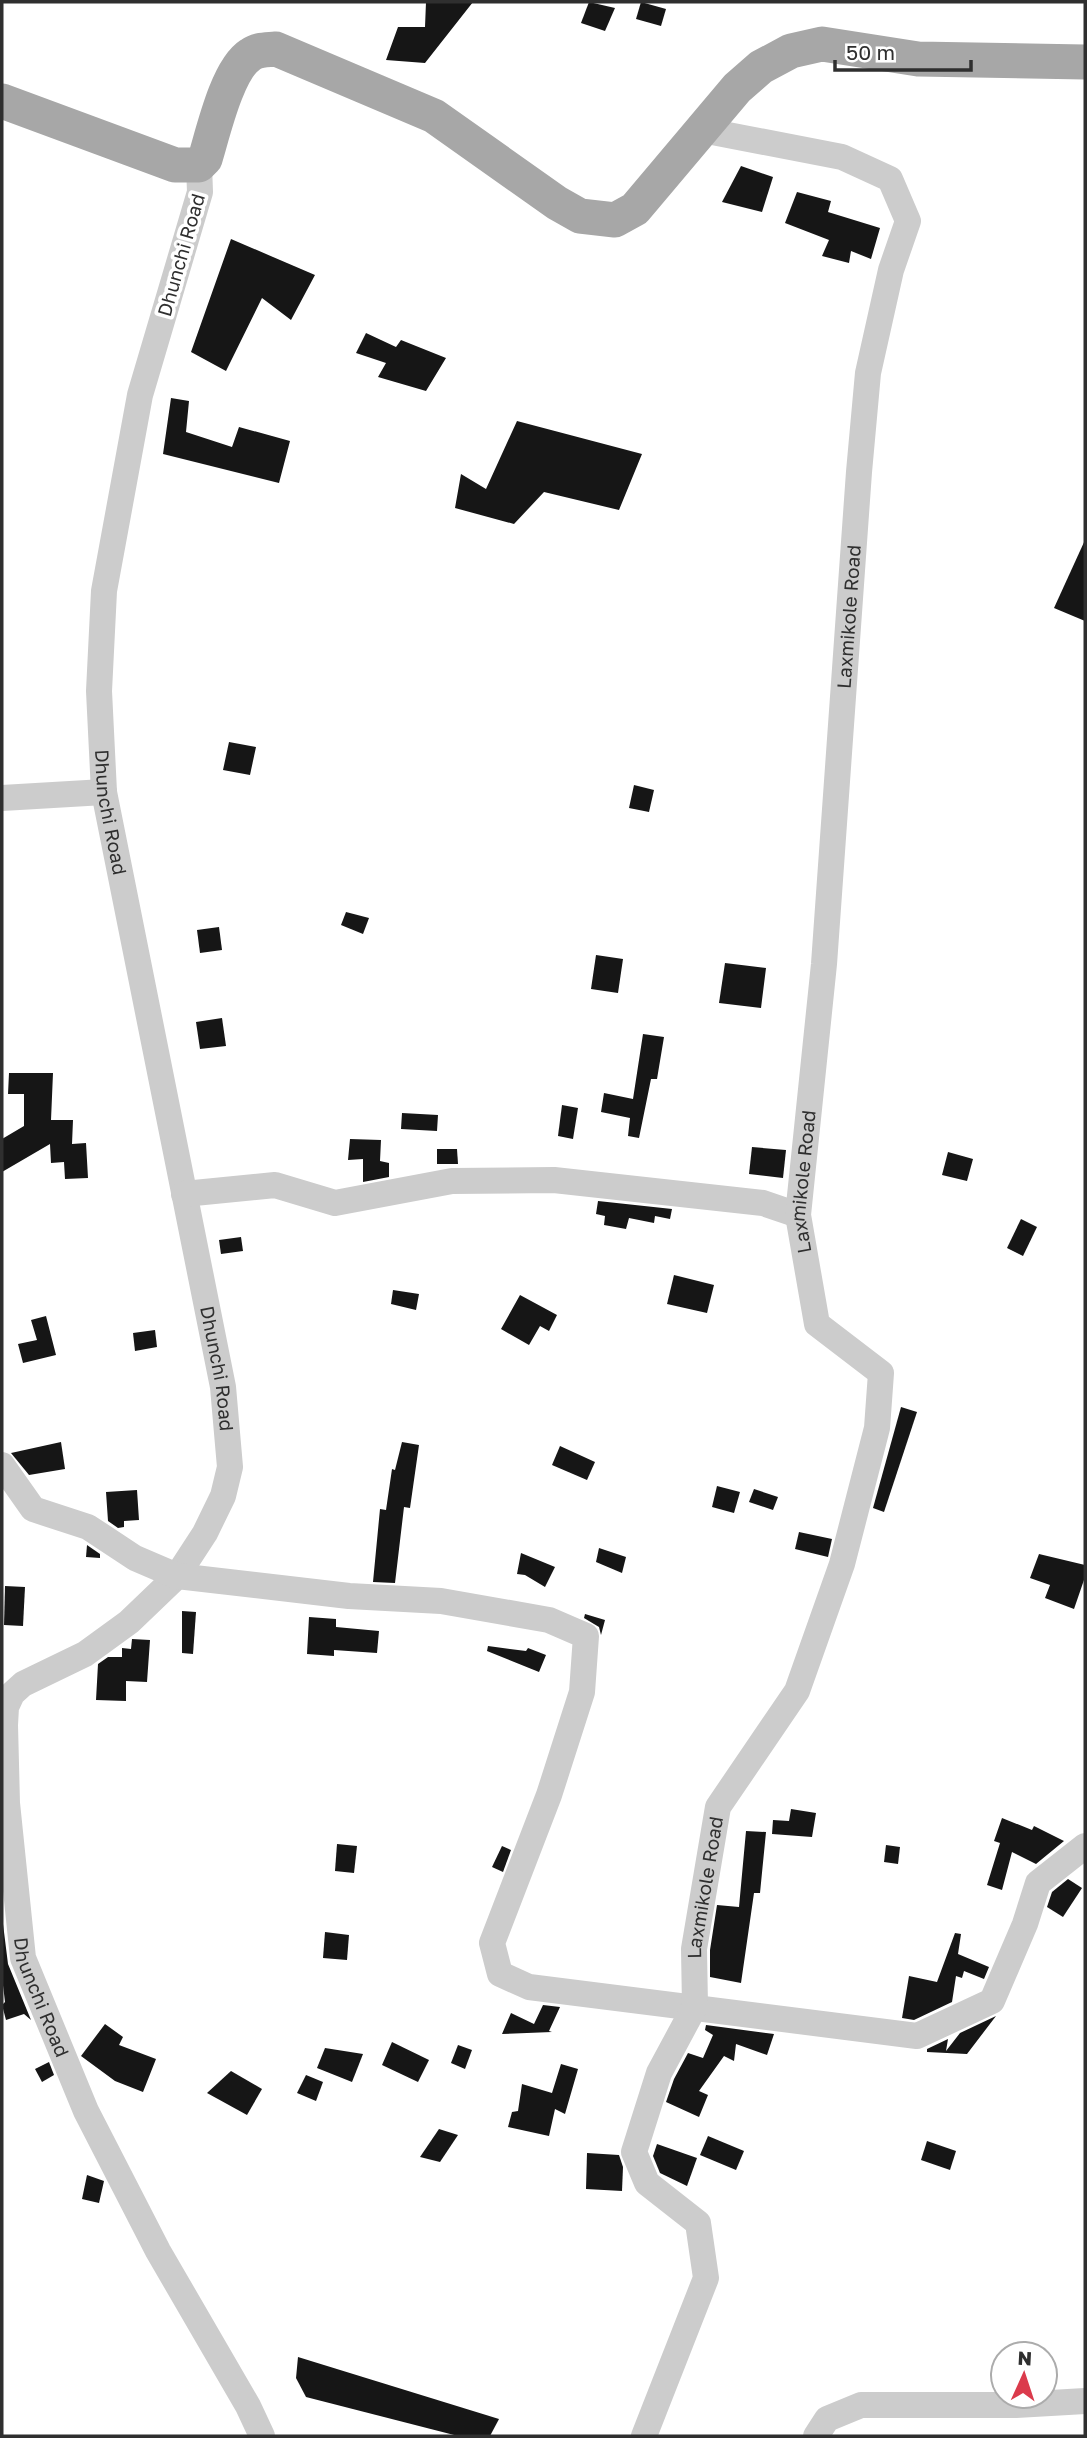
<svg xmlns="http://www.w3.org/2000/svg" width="1087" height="2438" viewBox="0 0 1087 2438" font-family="'Golos Text',sans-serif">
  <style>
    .building { fill: #161616 }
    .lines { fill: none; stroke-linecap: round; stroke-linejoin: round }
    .minor { stroke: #ccc; stroke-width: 26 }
    .major { stroke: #a7a7a7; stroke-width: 35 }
    .labels { text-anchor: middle; stroke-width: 7; stroke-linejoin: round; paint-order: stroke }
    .street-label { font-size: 19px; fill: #2f2f2f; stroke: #fff }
  </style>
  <rect width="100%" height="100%" fill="#fff"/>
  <g class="building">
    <polygon points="426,2 473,2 425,63 386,60 398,27 425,27"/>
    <polygon points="589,2 615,8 605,31 581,23"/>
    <polygon points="641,2 666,9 661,26 636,19"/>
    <polygon points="741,166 773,177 762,212 722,202"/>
    <polygon points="797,192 831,201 828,212 880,228 871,259 851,251 849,263 822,256 829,240 785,223"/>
    <polygon points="231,239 315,275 291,320 262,298 226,371 191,352"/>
    <polygon points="366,333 396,347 401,340 446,358 426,391 378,377 386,363 356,353"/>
    <polygon points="171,398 189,401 186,432 232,447 239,427 290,441 279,483 163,454"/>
    <polygon points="517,421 642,454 619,510 544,492 514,524 455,508 461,474 486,489"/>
    <polygon points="1085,540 1085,621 1054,608"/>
    <polygon points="229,742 256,747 250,775 223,770"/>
    <polygon points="634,785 654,790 649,812 629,808"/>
    <polygon points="346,912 369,918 363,934 341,925"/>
    <polygon points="219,927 222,950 200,953 197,930"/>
    <polygon points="596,955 623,959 618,993 591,989"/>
    <polygon points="725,963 766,968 761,1008 719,1003"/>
    <polygon points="222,1018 226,1046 200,1049 196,1022"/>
    <polygon points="643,1034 664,1037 657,1079 651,1079 639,1138 628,1136 630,1118 601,1112 604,1093 633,1099"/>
    <polygon points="9,1073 53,1073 51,1120 73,1120 72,1144 86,1143 88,1178 65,1179 64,1162 51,1163 50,1144 2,1172 2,1139 24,1126 24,1094 8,1094"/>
    <polygon points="562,1105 578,1108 573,1139 558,1136"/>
    <polygon points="402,1113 438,1115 437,1131 401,1129"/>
    <polygon points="350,1139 381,1140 380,1161 389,1163 389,1177 363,1182 363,1159 348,1160"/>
    <polygon points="752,1147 786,1150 783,1178 749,1174"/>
    <polygon points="437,1149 457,1149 458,1164 437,1164"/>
    <polygon points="948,1152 973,1159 967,1181 942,1175"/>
    <polygon points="598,1201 672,1209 670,1219 655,1216 654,1223 629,1218 626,1229 604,1225 605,1216 596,1214"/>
    <polygon points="1021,1219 1037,1227 1023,1256 1007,1248"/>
    <polygon points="241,1237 243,1251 221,1254 219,1240"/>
    <polygon points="674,1275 714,1285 707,1313 667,1304"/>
    <polygon points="393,1290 419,1294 416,1310 391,1304"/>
    <polygon points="520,1295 557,1315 549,1331 540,1326 529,1345 501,1329"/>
    <polygon points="46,1316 56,1355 23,1363 18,1344 37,1340 31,1320"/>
    <polygon points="155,1330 157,1347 135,1351 133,1333"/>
    <polygon points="901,1407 917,1412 884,1512 873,1508"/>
    <polygon points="61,1442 65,1469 29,1475 11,1453"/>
    <polygon points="402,1442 419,1445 410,1508 404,1507 395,1583 373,1582 380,1509 386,1510 392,1469 395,1470"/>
    <polygon points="560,1446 595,1462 587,1480 552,1465"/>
    <polygon points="717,1486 740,1492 734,1513 712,1507"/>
    <polygon points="754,1489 778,1497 773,1510 749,1502"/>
    <polygon points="137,1490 139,1520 124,1521 124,1527 118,1528 108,1521 106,1492"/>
    <polygon points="799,1532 832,1539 828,1557 795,1549"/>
    <polygon points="87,1545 100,1554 100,1558 86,1557"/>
    <polygon points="599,1548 626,1557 622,1573 596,1562"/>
    <polygon points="521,1553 555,1567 545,1587 525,1575 517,1574"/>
    <polygon points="1039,1554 1085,1565 1085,1577 1074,1609 1045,1598 1050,1585 1030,1578"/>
    <polygon points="5,1586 25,1587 23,1626 4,1625"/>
    <polygon points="182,1611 196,1612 193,1654 182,1653"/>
    <polygon points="585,1614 605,1620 601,1635 599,1627 584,1618"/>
    <polygon points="309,1617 336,1619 336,1627 379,1631 377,1653 334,1650 334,1656 307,1654"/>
    <polygon points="132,1639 150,1640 147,1682 126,1681 126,1701 96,1700 98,1664 108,1657 122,1657 122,1648 131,1649"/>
    <polygon points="488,1646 526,1651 528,1648 546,1655 539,1672 487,1651"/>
    <polygon points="791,1809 816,1813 812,1837 772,1834 773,1820 789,1821"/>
    <polygon points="1002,1818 1032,1830 1034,1826 1064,1841 1036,1864 1012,1852 1002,1890 987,1885 1000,1843 994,1841"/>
    <polygon points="746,1831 766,1832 760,1893 754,1893 741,1983 710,1977 710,1950 717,1905 739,1907"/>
    <polygon points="337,1844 357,1846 354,1873 335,1871"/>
    <polygon points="886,1845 900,1847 898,1864 884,1862"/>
    <polygon points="502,1846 511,1850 503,1872 492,1867"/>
    <polygon points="1068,1879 1082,1888 1063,1917 1047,1907 1052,1892"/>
    <polygon points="2,1916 8,1964 31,2020 24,2014 6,2020 2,2005 5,2002 2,1977"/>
    <polygon points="325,1932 349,1935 347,1960 323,1958"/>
    <polygon points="955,1933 961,1934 958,1954 989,1967 984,1979 964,1971 962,1978 956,1976 952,2002 914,2020 902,2018 909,1976 937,1982"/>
    <polygon points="543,2005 560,2007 549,2031 552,2032 502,2034 511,2013 534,2024"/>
    <polygon points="996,2016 967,2054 927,2052 927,2049 948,2039 946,2051 960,2033"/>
    <polygon points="105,2024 123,2037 119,2045 156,2059 143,2092 115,2081 81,2056"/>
    <polygon points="706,2025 774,2034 767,2055 736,2044 734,2061 724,2056 699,2091 708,2095 699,2117 666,2102 674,2079 688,2053 703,2058 713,2035 705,2030"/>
    <polygon points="392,2042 429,2060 418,2082 382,2065"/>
    <polygon points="458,2045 472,2050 465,2069 451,2063"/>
    <polygon points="325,2048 363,2054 352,2082 317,2068"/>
    <polygon points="49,2062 54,2075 42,2082 35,2069"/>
    <polygon points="561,2064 578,2069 565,2114 555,2109 549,2136 508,2127 512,2112 518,2111 522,2084 552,2093"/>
    <polygon points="231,2071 262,2089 247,2115 207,2093"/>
    <polygon points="306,2075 323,2082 316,2101 297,2093"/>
    <polygon points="439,2129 458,2135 440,2162 420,2157"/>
    <polygon points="708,2136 744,2151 736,2170 700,2155"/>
    <polygon points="927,2141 956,2151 950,2170 921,2160"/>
    <polygon points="657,2144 697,2158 687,2186 660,2173 653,2156"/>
    <polygon points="587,2153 619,2155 623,2167 622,2191 586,2189"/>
    <polygon points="87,2175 104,2181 99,2203 82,2199"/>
    <polygon points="298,2357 499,2419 490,2436 458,2436 306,2397 296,2378"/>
  </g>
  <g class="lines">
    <g class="minor">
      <path id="s1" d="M199,165l1,27 -60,203 -36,196 -5,100 5,101 119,595 7,80 -7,29 -18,37 -28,43 -48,46 -44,32 -62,30 -11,10 -6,13 -1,18 2,78 16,155 63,153 72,140 90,155 14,30"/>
      <polyline points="2,798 104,792"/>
      <polyline points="184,1194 275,1185 335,1203 452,1181 554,1180 763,1203 798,1215"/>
      <polyline points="2,1465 33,1509 88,1527 135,1558 177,1576 349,1596 441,1601 549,1620 586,1636 582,1692 549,1795 492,1943 500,1974 529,1987 917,2036 992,2001 1025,1924 1038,1883 1085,1846"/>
      <path id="s2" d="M644,2436l62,-158 -8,-55 -51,-40 -13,-31 25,-79 36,-67 -1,-57 24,-142 79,-116 45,-127 35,-136 4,-55 -64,-49 -19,-109 26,-251 35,-492 9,-99 23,-103 17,-49 -18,-42 -48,-22 -140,-27"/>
      <polyline points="816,2436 827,2419 861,2405 1016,2405 1085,2401"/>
    </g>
    <path class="major" d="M2,101l173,64h24l6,-6c8,-26 22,-89 45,-104 8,-6 16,-5 26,-6l158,67 123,87 23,13 35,4 20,-11 102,-121 24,-21 30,-16 31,-7 96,15 167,3"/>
  </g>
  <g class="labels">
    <g class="street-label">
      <text transform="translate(181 255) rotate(-74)" y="7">Dhunchi Road</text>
      <text dy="7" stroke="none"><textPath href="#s2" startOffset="1946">Laxmikole Road</textPath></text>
      <text dy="7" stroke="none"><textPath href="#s1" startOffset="660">Dhunchi Road</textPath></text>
      <text dy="7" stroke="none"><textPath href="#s2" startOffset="1379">Laxmikole Road</textPath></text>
      <text dy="7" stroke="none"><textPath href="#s1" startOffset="1227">Dhunchi Road</textPath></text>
      <text dy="7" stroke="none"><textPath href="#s2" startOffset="602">Laxmikole Road</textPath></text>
      <text dy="7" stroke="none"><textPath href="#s1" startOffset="1962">Dhunchi Road</textPath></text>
    </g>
  </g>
  <rect width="1087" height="2438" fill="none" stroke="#2f2f2f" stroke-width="7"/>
  <g transform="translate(1024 2375) rotate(3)"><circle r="33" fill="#ffffff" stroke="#acacac" stroke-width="2"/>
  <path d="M0-5L12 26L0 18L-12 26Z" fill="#db3b4c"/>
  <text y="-10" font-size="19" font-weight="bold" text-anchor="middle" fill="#2f2f2f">N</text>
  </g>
  <path d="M835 60v10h136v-10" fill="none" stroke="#2f2f2f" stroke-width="3.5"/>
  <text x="846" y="60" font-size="21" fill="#2f2f2f" stroke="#ffffff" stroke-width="5" paint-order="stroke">50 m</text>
</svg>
